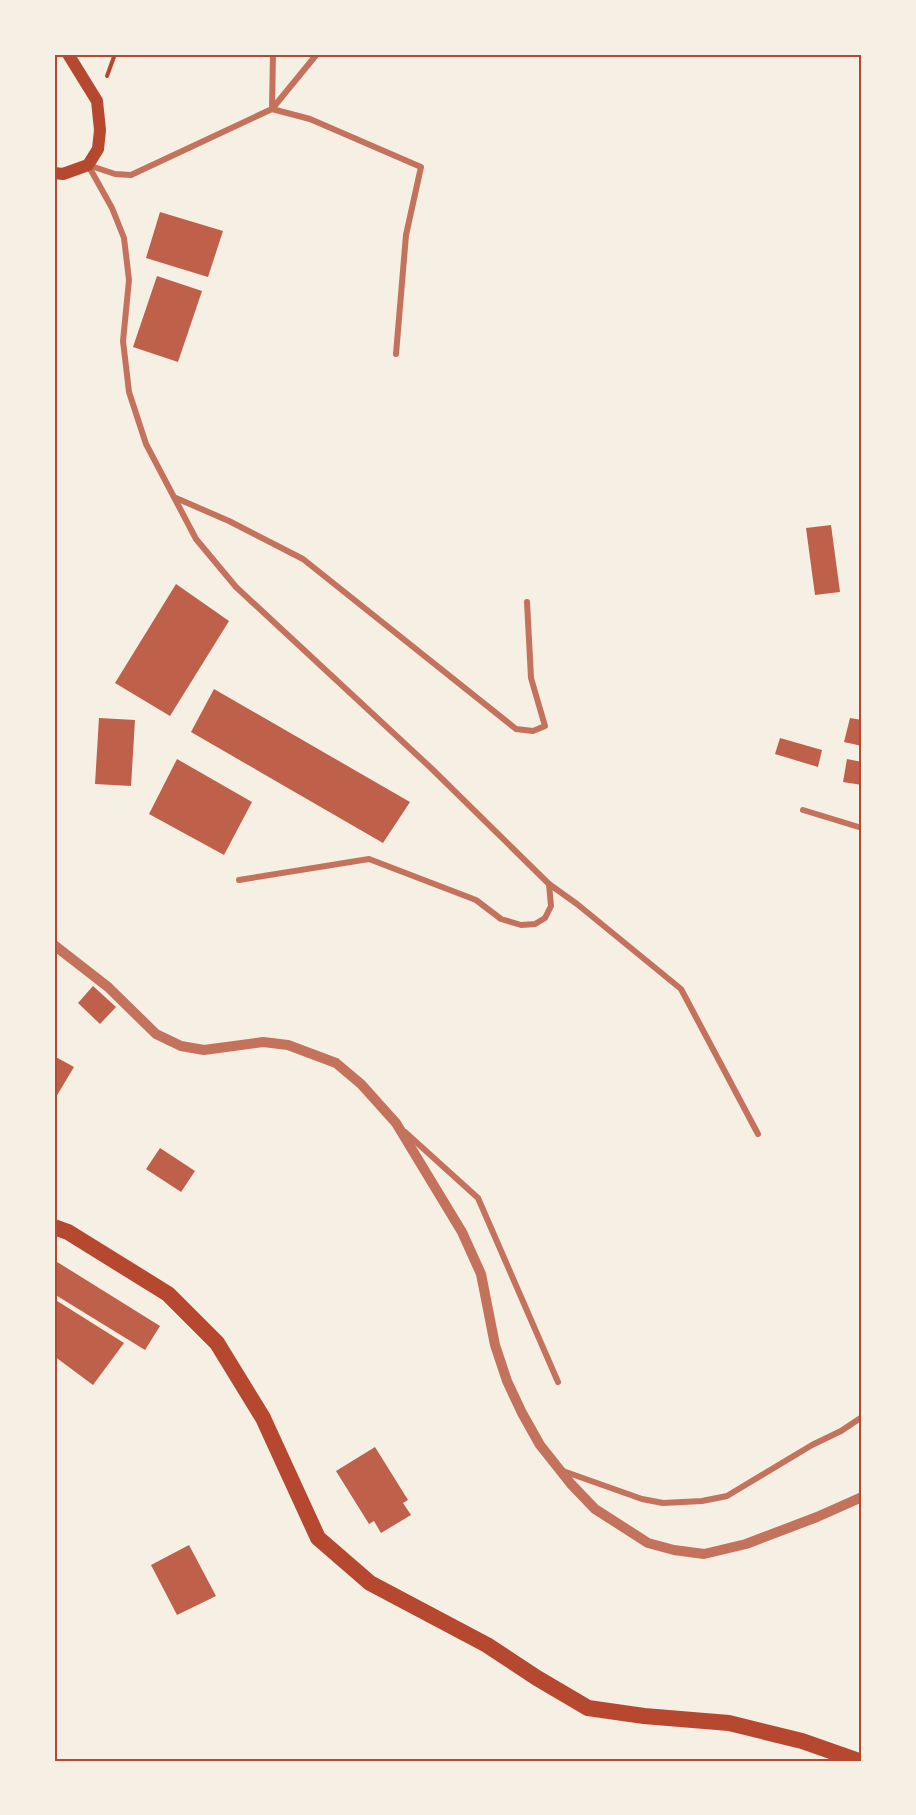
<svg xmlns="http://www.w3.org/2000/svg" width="916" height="1815" viewBox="0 0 916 1815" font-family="Ubuntu,sans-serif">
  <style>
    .building { fill: #bf614a }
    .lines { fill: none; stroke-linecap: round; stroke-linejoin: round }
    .path { stroke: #b5482f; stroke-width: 4 }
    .minor { stroke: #c5725c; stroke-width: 6 }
    .tertiary { stroke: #c5725c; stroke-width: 10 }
    .secondary { stroke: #b5482f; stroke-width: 12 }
    .trunk { stroke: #b5482f; stroke-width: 16 }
    .neatline { fill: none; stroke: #b5482f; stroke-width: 2 }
  </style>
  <rect width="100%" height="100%" fill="#f6efe4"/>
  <g class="building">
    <polygon points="160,212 223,231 208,277 146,258"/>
    <polygon points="157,276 202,291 178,362 133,347"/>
    <polygon points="831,525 840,592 815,595 806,528"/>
    <polygon points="176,584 229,621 170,716 115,683"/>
    <polygon points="214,689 410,802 383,843 191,732"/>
    <polygon points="99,718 135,720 131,786 95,784"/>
    <polygon points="850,718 862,720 862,746 844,742"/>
    <polygon points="780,738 822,750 818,767 775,754"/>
    <polygon points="177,759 252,802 224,855 149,814"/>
    <polygon points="847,759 862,762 862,785 843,782"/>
    <polygon points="93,986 116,1007 100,1024 78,1003"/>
    <polygon points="54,1056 74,1067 56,1097 54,1095"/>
    <polygon points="160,1148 195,1171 181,1192 146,1169"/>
    <polygon points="54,1260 160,1326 145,1350 54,1294"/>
    <polygon points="54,1299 124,1343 93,1385 54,1356"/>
    <polygon points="375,1447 408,1500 403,1503 411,1515 381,1533 374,1521 369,1524 336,1471"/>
    <polygon points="189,1545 216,1596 177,1615 151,1565"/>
  </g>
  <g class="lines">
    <polyline class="path" points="107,76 115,54"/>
    <g class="minor">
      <polyline points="317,54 272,109 310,119 421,167 406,235 396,354"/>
      <polyline points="88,165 112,208 124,238 129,280 123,341 129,392 146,444 196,539 236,587 431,768 549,884 577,904 681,989 758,1134"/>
      <polyline points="88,165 115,174 131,175 272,109 273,54"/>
      <polyline points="176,498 229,521 303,559 516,729 533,731 545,726 531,678 527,602"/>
      <polyline points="803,810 862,828"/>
      <polyline points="239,880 369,859 476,900 501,919 521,925 535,924 545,918 551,906 549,884"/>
      <polyline points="405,1132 478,1198 558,1382"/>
      <polyline points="563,1471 642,1499 663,1503 702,1501 727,1496 812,1445 841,1431 862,1417"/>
    </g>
    <polyline class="tertiary" points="54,945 108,987 156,1034 181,1046 204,1050 263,1042 288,1045 336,1063 361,1084 396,1123 462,1232 481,1274 495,1345 507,1381 522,1413 540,1445 571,1484 595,1509 648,1543 674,1550 704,1554 746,1544 817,1517 862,1497"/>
    <polyline class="secondary" points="54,173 63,174 88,165 98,149 100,130 97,101 68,54"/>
    <polyline class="trunk" points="54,1227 68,1232 168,1294 217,1343 263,1418 318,1538 370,1583 487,1645 537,1678 588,1708 644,1716 729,1723 802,1741 859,1761"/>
  </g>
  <rect width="916" height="1815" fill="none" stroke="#f6efe4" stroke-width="111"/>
  <rect x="56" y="56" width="804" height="1704" class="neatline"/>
</svg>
